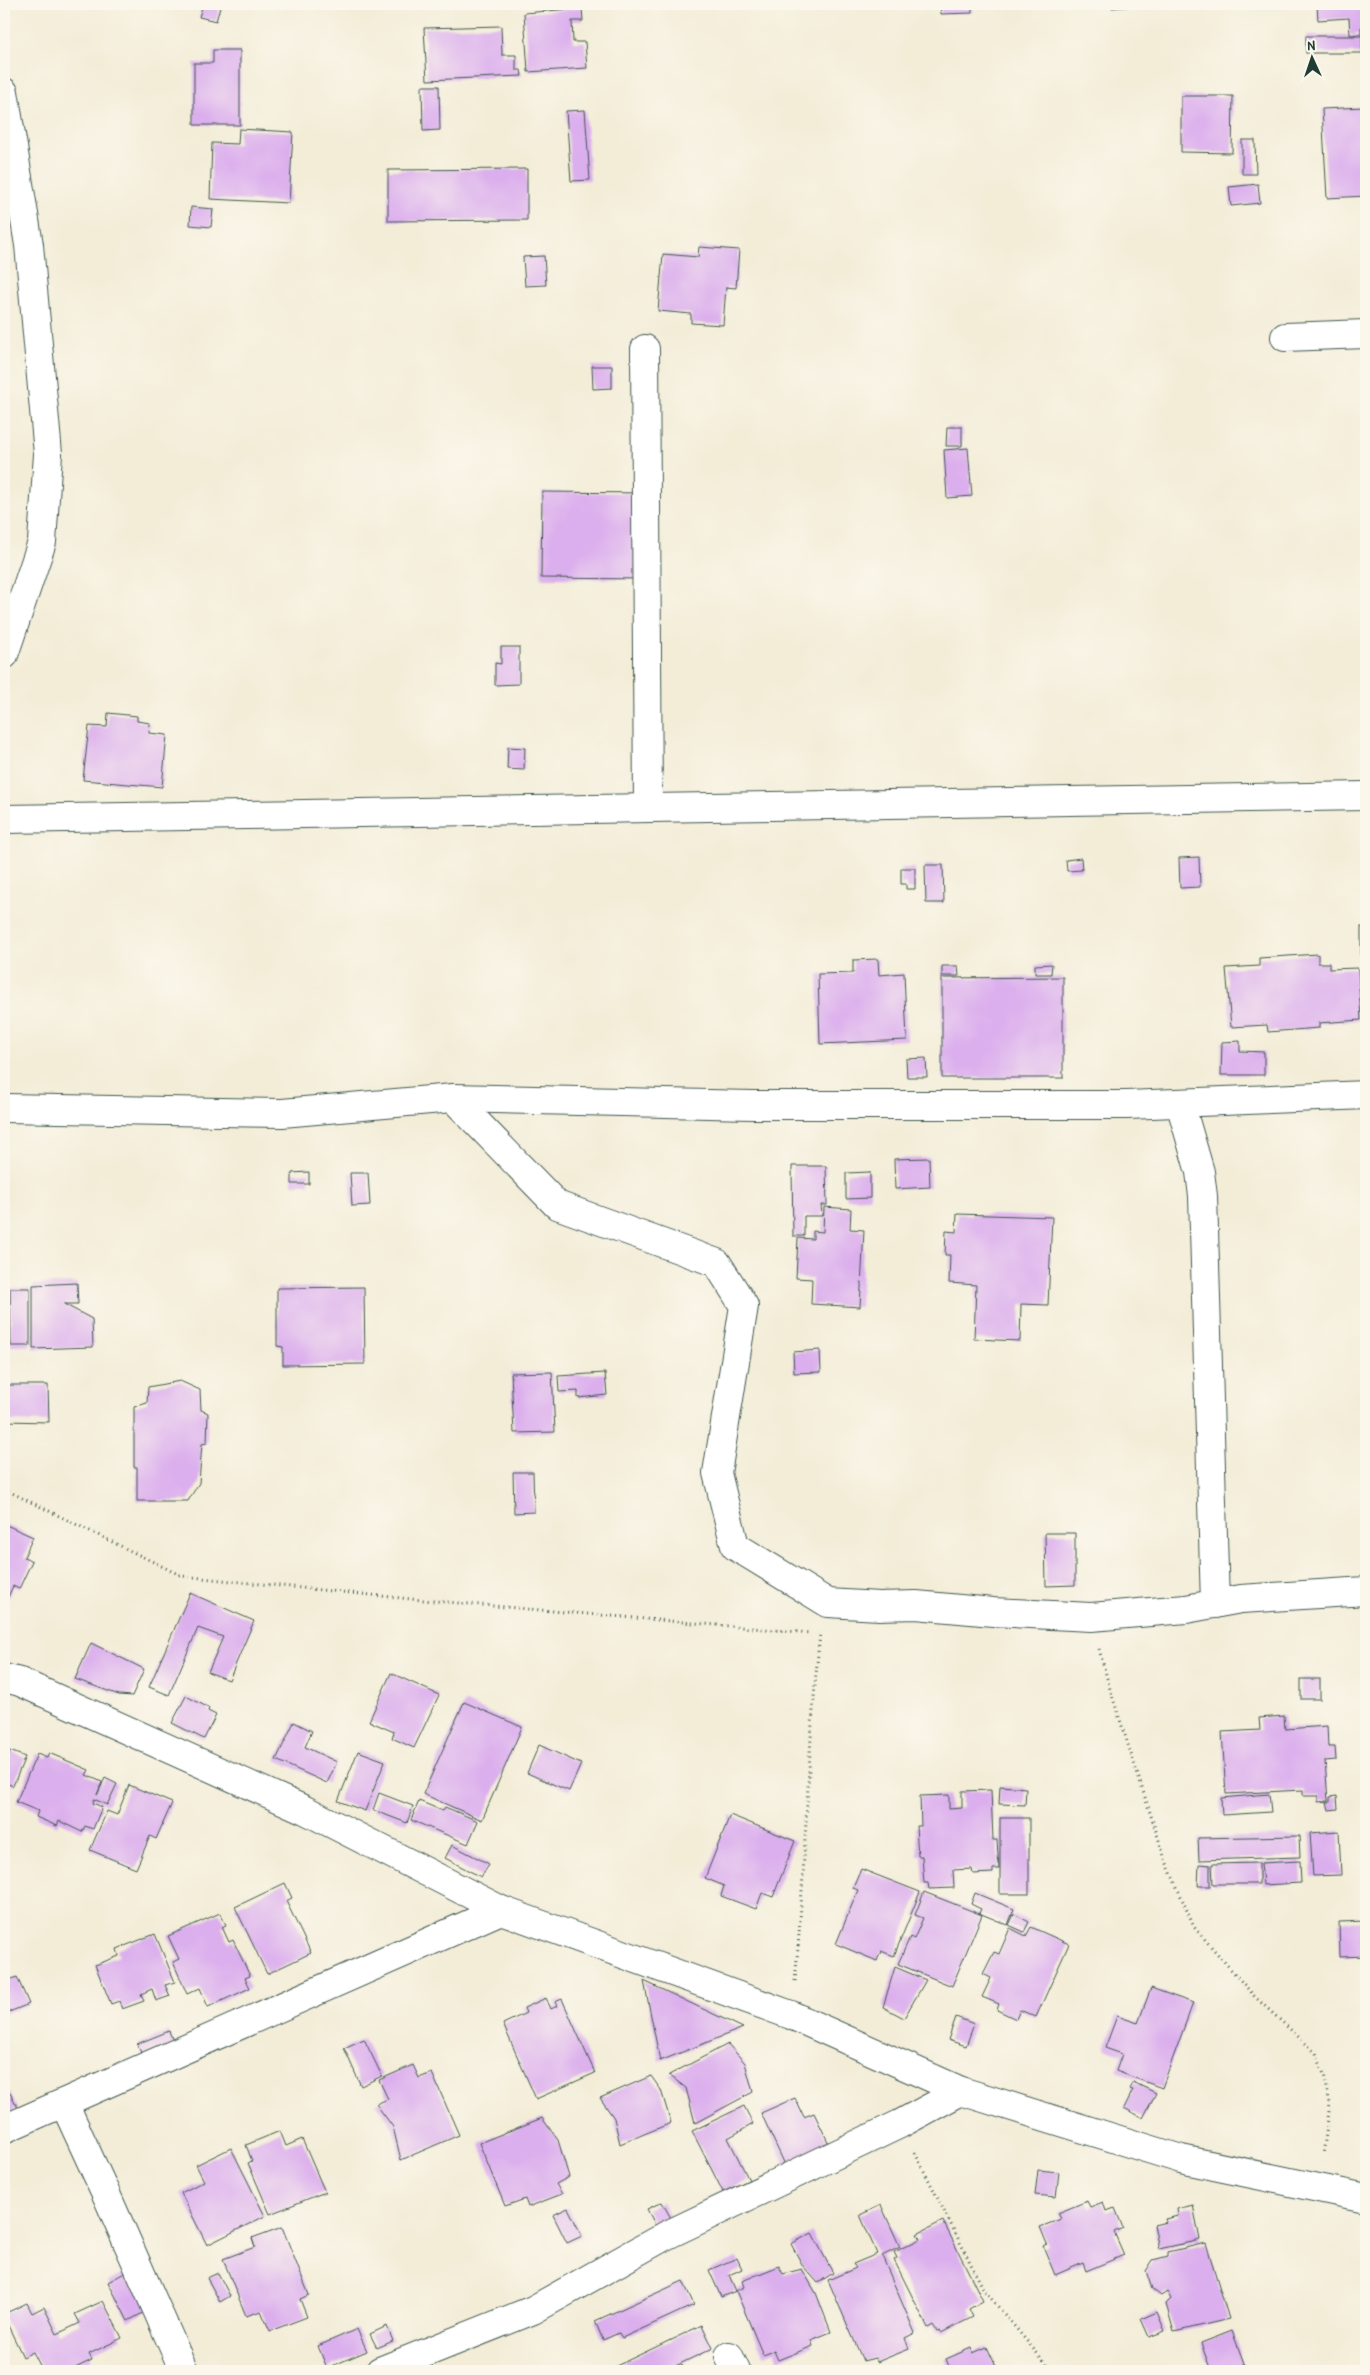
<svg xmlns="http://www.w3.org/2000/svg" width="1370" height="2375" viewBox="0 0 1370 2375" font-family="'Patrick Hand',sans-serif">
  <style>
    .building { fill: #dbafed }
    .lines { fill: none; stroke-linecap: round; stroke-linejoin: round }
    .minor-casing { stroke: #3f574d; stroke-width: 30 }
    .path { stroke: #3f574d; stroke-width: 3; stroke-dasharray: 1 4; stroke-linecap: butt }
    .minor { stroke: #fff; stroke-width: 28 }
  </style>
  <rect width="100%" height="100%" fill="#fbf7ec"/>
  <filter id="ink" filterUnits="userSpaceOnUse"><feTurbulence type="fractalNoise" baseFrequency=".02" numOctaves="2"/><feDisplacementMap in="SourceGraphic" scale="10" xChannelSelector="R" yChannelSelector="G"/><feConvolveMatrix kernelMatrix="1 2 1 2 8 2 1 2 1" color-interpolation-filters="sRGB"/></filter>
  <filter id="wash" filterUnits="userSpaceOnUse"><feTurbulence type="fractalNoise" baseFrequency=".0096" numOctaves="4" result="noise"/><feDisplacementMap in="SourceGraphic" scale="20" xChannelSelector="R" yChannelSelector="G"/><feGaussianBlur stdDeviation="1.12" result="paint"/><feColorMatrix in="noise" values="0 0 0 0 0 0 0 0 0 0 0 0 0 0 0 0 0 1.4 0 .05"/><feComposite in="paint" operator="in"/></filter>
  <g filter="url(#wash)">
    <rect width="100%" height="100%" fill="#f3edd8"/>
    <g id="blocks">
      <g class="building">
        <polygon points="203,4 221,4 216,21 199,17"/>
        <polygon points="940,4 972,4 972,13 941,14"/>
        <polygon points="1110,4 1135,4 1135,6 1111,8"/>
        <polygon points="1363,4 1364,27 1361,27 1361,34 1350,35 1349,18 1318,20 1317,6"/>
        <polygon points="582,8 583,21 572,21 573,42 585,42 587,68 528,72 524,13"/>
        <polygon points="501,26 502,55 516,55 516,70 521,70 522,76 427,80 424,28"/>
        <rect x="1306" y="36" width="56" height="17"/>
        <polygon points="213,50 240,50 240,125 194,125 194,63 213,63"/>
        <polygon points="422,86 439,86 440,130 423,131"/>
        <polygon points="1181,96 1233,96 1232,153 1181,152"/>
        <polygon points="1363,107 1366,196 1327,198 1322,109"/>
        <polygon points="585,110 590,180 571,181 566,111"/>
        <polygon points="239,129 293,132 289,203 210,199 212,143 238,144"/>
        <polygon points="1242,140 1255,140 1256,174 1242,174"/>
        <polygon points="527,169 527,220 388,221 388,170"/>
        <polygon points="1258,184 1260,203 1231,206 1229,187"/>
        <polygon points="191,207 213,209 211,227 190,225"/>
        <polygon points="699,247 739,250 736,288 726,287 723,325 691,323 691,314 658,311 663,254 698,257"/>
        <polygon points="544,256 546,285 525,286 523,257"/>
        <polygon points="592,366 612,366 612,388 593,389"/>
        <polygon points="947,427 962,427 962,446 946,446"/>
        <polygon points="968,448 972,496 947,498 944,450"/>
        <polygon points="542,492 644,493 643,579 541,578"/>
        <polygon points="501,647 519,647 519,684 495,685 495,663 501,664"/>
        <polygon points="108,713 137,716 137,721 150,723 149,733 167,735 162,787 83,780 89,726 107,727"/>
        <polygon points="508,747 525,748 524,770 507,769"/>
        <polygon points="1199,857 1200,887 1180,888 1179,858"/>
        <polygon points="1081,858 1082,870 1067,871 1066,860"/>
        <polygon points="925,865 943,865 944,903 926,903"/>
        <polygon points="901,868 915,868 915,889 906,889 906,884 901,884"/>
        <rect x="1361" y="927" width="5" height="31"/>
        <polygon points="1318,954 1318,963 1329,963 1329,969 1358,968 1361,1020 1319,1023 1319,1028 1268,1032 1267,1025 1231,1027 1226,968 1259,966 1259,958"/>
        <polygon points="878,959 879,975 904,973 907,1040 820,1044 818,974 853,973 853,960"/>
        <polygon points="1052,964 1051,974 1035,974 1035,965"/>
        <polygon points="942,966 958,966 959,976 942,976"/>
        <polygon points="1063,977 1063,1078 942,1078 942,978"/>
        <polygon points="1240,1041 1240,1051 1264,1052 1264,1075 1221,1075 1222,1042"/>
        <polygon points="926,1058 927,1077 907,1077 906,1059"/>
        <polygon points="929,1158 930,1187 895,1189 894,1159"/>
        <polygon points="792,1166 826,1166 827,1205 821,1205 822,1216 804,1216 804,1236 793,1236"/>
        <polygon points="309,1172 309,1184 292,1184 292,1173"/>
        <polygon points="870,1172 870,1198 846,1199 846,1173"/>
        <polygon points="350,1173 368,1173 370,1205 352,1206"/>
        <polygon points="824,1207 851,1209 850,1229 864,1230 860,1307 811,1304 812,1279 796,1278 798,1238 813,1239 813,1231 823,1232"/>
        <polygon points="957,1214 1052,1217 1048,1305 1021,1304 1020,1341 974,1339 976,1285 949,1283 950,1255 945,1255 946,1231 956,1232"/>
        <polygon points="77,1283 78,1304 64,1304 92,1319 93,1347 33,1349 33,1285"/>
        <polygon points="364,1287 365,1364 283,1365 283,1347 277,1346 277,1288"/>
        <polygon points="10,1288 30,1288 30,1346 11,1346"/>
        <polygon points="820,1350 821,1372 794,1373 793,1352"/>
        <polygon points="1363,1369 1366,1369 1366,1472 1365,1472"/>
        <polygon points="552,1372 555,1432 514,1433 511,1373"/>
        <polygon points="605,1373 607,1395 578,1398 578,1391 559,1392 558,1376"/>
        <polygon points="180,1381 200,1390 201,1410 208,1413 207,1443 202,1444 199,1483 188,1501 137,1501 137,1467 134,1467 134,1407 147,1403 148,1387"/>
        <polygon points="4,1385 48,1385 49,1422 4,1421"/>
        <polygon points="513,1472 533,1472 534,1512 514,1513"/>
        <polygon points="4,1524 33,1537 24,1557 32,1561 19,1589 13,1586 4,1606"/>
        <polygon points="1045,1533 1075,1533 1075,1585 1046,1586"/>
        <polygon points="190,1593 254,1621 229,1680 208,1672 223,1637 198,1628 169,1695 149,1687"/>
        <polygon points="91,1643 144,1669 132,1696 119,1695 75,1679"/>
        <polygon points="391,1673 439,1695 414,1748 392,1738 394,1732 369,1721"/>
        <rect x="1301" y="1679" width="19" height="20"/>
        <polygon points="186,1696 209,1708 208,1711 216,1715 204,1739 172,1723"/>
        <polygon points="464,1702 522,1727 482,1820 423,1794"/>
        <polygon points="1284,1716 1285,1729 1327,1726 1328,1747 1335,1747 1336,1760 1325,1761 1328,1801 1318,1802 1318,1796 1303,1796 1303,1790 1226,1794 1222,1732 1260,1730 1259,1718"/>
        <polygon points="294,1722 312,1731 305,1747 337,1762 327,1783 276,1760"/>
        <polygon points="539,1745 581,1764 569,1791 527,1773"/>
        <polygon points="10,1751 25,1757 13,1786 4,1782 4,1768"/>
        <polygon points="358,1751 385,1761 365,1811 338,1801"/>
        <polygon points="49,1753 89,1770 86,1775 102,1782 97,1795 105,1778 117,1784 107,1805 94,1799 93,1803 102,1807 93,1829 85,1826 82,1832 59,1821 57,1826 36,1817 38,1811 16,1802 37,1754 47,1758"/>
        <polygon points="129,1785 172,1803 156,1839 150,1836 136,1869 90,1850 107,1811 117,1815"/>
        <polygon points="1000,1786 1026,1788 1025,1805 999,1804"/>
        <polygon points="991,1790 993,1840 997,1840 999,1869 993,1869 993,1873 973,1874 972,1869 953,1870 954,1888 929,1889 928,1883 924,1883 922,1856 918,1856 916,1826 921,1826 920,1796 949,1795 949,1809 962,1808 962,1791"/>
        <polygon points="379,1793 413,1806 407,1823 373,1810"/>
        <polygon points="1269,1794 1271,1812 1222,1815 1221,1798"/>
        <polygon points="1337,1796 1338,1809 1329,1810 1327,1802 1330,1802 1330,1797"/>
        <polygon points="419,1801 443,1811 445,1807 478,1821 468,1844 411,1820"/>
        <polygon points="730,1815 795,1841 773,1897 762,1893 756,1909 721,1896 724,1886 705,1878"/>
        <rect x="1000" y="1818" width="29" height="76"/>
        <polygon points="1339,1831 1341,1875 1313,1876 1310,1833"/>
        <polygon points="1299,1836 1300,1857 1199,1860 1198,1838"/>
        <polygon points="452,1845 489,1864 481,1877 445,1858"/>
        <polygon points="1300,1861 1301,1883 1263,1885 1261,1863"/>
        <polygon points="1259,1863 1259,1884 1213,1884 1212,1864"/>
        <polygon points="1199,1864 1210,1865 1210,1886 1198,1886"/>
        <polygon points="861,1869 920,1892 894,1956 881,1951 877,1961 836,1944 858,1890 853,1888"/>
        <polygon points="285,1883 292,1898 286,1901 311,1953 267,1974 235,1907"/>
        <polygon points="924,1892 982,1915 952,1986 898,1964 910,1937 914,1939 923,1918 915,1915"/>
        <polygon points="975,1893 1014,1909 1008,1925 979,1913 981,1909 971,1904"/>
        <polygon points="220,1913 226,1925 222,1927 229,1942 233,1940 250,1976 245,1978 250,1988 208,2007 200,1988 187,1994 173,1962 179,1959 168,1936"/>
        <polygon points="1014,1914 1029,1922 1024,1932 1009,1925"/>
        <polygon points="1366,1921 1366,1956 1340,1957 1339,1922"/>
        <polygon points="1031,1927 1069,1944 1036,2017 1020,2010 1016,2019 997,2010 999,2004 982,1997 991,1978 983,1974 994,1952 999,1954 1010,1928 1026,1936"/>
        <polygon points="155,1934 175,1982 165,1985 170,1996 156,2001 152,1989 141,1994 144,2001 122,2009 119,2001 111,2004 95,1965 119,1956 117,1949"/>
        <polygon points="895,1967 926,1980 904,2018 883,2007"/>
        <polygon points="17,1977 29,2004 4,2014 4,1982"/>
        <polygon points="644,1981 743,2028 660,2061"/>
        <polygon points="1151,1988 1193,2003 1162,2088 1116,2071 1122,2054 1105,2048 1117,2016 1138,2023"/>
        <polygon points="546,1998 551,2009 557,2006 555,2002 562,1999 595,2073 536,2099 503,2024 526,2013 524,2008"/>
        <polygon points="956,2017 974,2024 966,2046 948,2040"/>
        <polygon points="169,2031 175,2046 144,2059 137,2044"/>
        <polygon points="364,2039 382,2076 361,2086 344,2048"/>
        <polygon points="728,2044 745,2063 753,2092 695,2123 686,2088 669,2075"/>
        <polygon points="413,2065 419,2078 432,2073 459,2135 401,2160 393,2127 376,2104 388,2099 379,2080"/>
        <polygon points="651,2076 661,2090 671,2123 620,2144 614,2118 600,2098"/>
        <polygon points="1133,2082 1156,2093 1143,2118 1124,2108 1133,2090 1129,2089"/>
        <polygon points="10,2093 18,2108 4,2115 4,2096"/>
        <polygon points="795,2098 804,2117 814,2113 831,2148 787,2169 761,2113"/>
        <polygon points="744,2106 753,2124 728,2138 749,2180 723,2192 692,2131"/>
        <polygon points="542,2118 558,2140 569,2177 556,2184 562,2194 528,2207 525,2199 505,2206 479,2143"/>
        <polygon points="280,2131 286,2146 302,2139 325,2192 270,2214 248,2163 252,2161 246,2145"/>
        <polygon points="231,2148 265,2216 207,2245 181,2193 204,2181 196,2165"/>
        <polygon points="1038,2170 1059,2172 1056,2197 1035,2195"/>
        <polygon points="1087,2201 1090,2207 1103,2202 1106,2211 1115,2208 1123,2228 1114,2232 1124,2255 1086,2271 1083,2263 1055,2275 1043,2246 1047,2244 1040,2227 1061,2219 1058,2213"/>
        <polygon points="662,2202 673,2222 658,2230 647,2209"/>
        <polygon points="881,2205 900,2247 882,2256 915,2333 905,2338 909,2349 877,2362 875,2358 863,2361 828,2280 856,2268 853,2264 877,2254 860,2215"/>
        <polygon points="1193,2205 1200,2240 1159,2249 1154,2225 1166,2222 1165,2219 1178,2216 1177,2209"/>
        <polygon points="568,2208 582,2236 567,2243 553,2215"/>
        <polygon points="943,2221 983,2301 969,2309 973,2317 941,2333 940,2330 937,2331 933,2325 928,2328 894,2260 897,2258 894,2252 920,2239 917,2234"/>
        <polygon points="282,2227 309,2295 300,2299 307,2317 270,2331 261,2311 246,2316 223,2259 255,2247 252,2238"/>
        <polygon points="812,2233 833,2273 818,2283 803,2266 791,2244"/>
        <polygon points="1206,2243 1229,2319 1174,2332 1166,2304 1171,2299 1167,2292 1161,2296 1152,2289 1146,2271 1153,2260 1168,2256 1168,2252"/>
        <polygon points="737,2258 742,2269 729,2275 736,2291 744,2287 742,2281 779,2266 783,2274 802,2269 816,2293 831,2332 811,2340 813,2346 778,2360 774,2351 763,2355 736,2291 721,2297 709,2270"/>
        <polygon points="132,2269 152,2308 128,2321 108,2282"/>
        <polygon points="218,2273 230,2296 220,2302 207,2278"/>
        <polygon points="683,2281 694,2305 622,2338 619,2333 603,2340 595,2321"/>
        <polygon points="103,2301 122,2338 89,2354 92,2360 69,2371 43,2371 33,2352 23,2357 4,2317 4,2314 27,2303 32,2313 44,2307 57,2334 80,2323 75,2314"/>
        <polygon points="1157,2312 1165,2331 1149,2337 1141,2319"/>
        <polygon points="702,2325 713,2348 665,2371 616,2371 614,2367"/>
        <polygon points="387,2326 393,2341 377,2348 370,2334"/>
        <polygon points="357,2329 367,2351 327,2368 318,2346"/>
        <polygon points="1232,2331 1245,2366 1232,2371 1211,2371 1201,2343"/>
        <polygon points="987,2347 998,2371 951,2371 946,2359 971,2348 973,2353"/>
        <polygon points="682,2365 685,2371 669,2371"/>
      </g>
    </g>
  </g>
  <g filter="url(#ink)">
    <use href="#blocks" fill-opacity="0" stroke="#3f574d" stroke-width="1"/>
    <g class="lines">
      <defs>
        <g id="minor">
          <polyline points="4,92 29,245 48,454 42,542 4,655"/>
          <polyline points="1285,337 1366,334"/>
          <polyline points="645,349 648,808"/>
          <polyline points="4,819 1366,796"/>
          <polyline points="453,1098 557,1205 717,1263 744,1306 717,1473 735,1546 828,1603 879,1606 916,1605 993,1612 1091,1617 1186,1609 1241,1599 1366,1591"/>
          <polyline points="1180,1103 1200,1172 1203,1196 1215,1604"/>
          <polyline points="4,1108 282,1113 453,1098 752,1105 1127,1105 1366,1095"/>
          <polyline points="4,1678 20,1682 305,1810 501,1910 791,2015 961,2091 1181,2159 1366,2198"/>
          <polyline points="64,2103 106,2194 184,2371"/>
          <polyline points="4,2129 501,1910"/>
          <polyline points="729,2356 736,2371"/>
          <polyline points="380,2371 533,2310 665,2236 900,2124 961,2091"/>
        </g>
      </defs>
      <use href="#minor" class="minor-casing"/>
      <g class="path">
        <polyline points="4,1489 182,1576 411,1599 811,1633"/>
        <polyline points="1099,1649 1110,1689 1165,1859 1194,1927 1255,1997 1316,2053 1325,2077 1330,2104 1323,2155"/>
        <path d="M795,1981c11,-115 12,-231 25,-346"/>
        <polyline points="915,2153 984,2290 1052,2371"/>
      </g>
      <use href="#minor" class="minor"/>
    </g>
  </g>
  <rect width="1370" height="2375" fill="none" stroke="#fbf7ec" stroke-width="20"/>
  <g transform="translate(1312 58) rotate(357)" stroke="#fbf7ec" stroke-width="4" paint-order="stroke">
  <path d="M0-4L9 19L0 12L-9 19Z" fill="#1f3d34"/>
  <text y="-8" font-size="14" font-weight="bold" text-anchor="middle" fill="#1f3d34">N</text>
  </g>
</svg>
